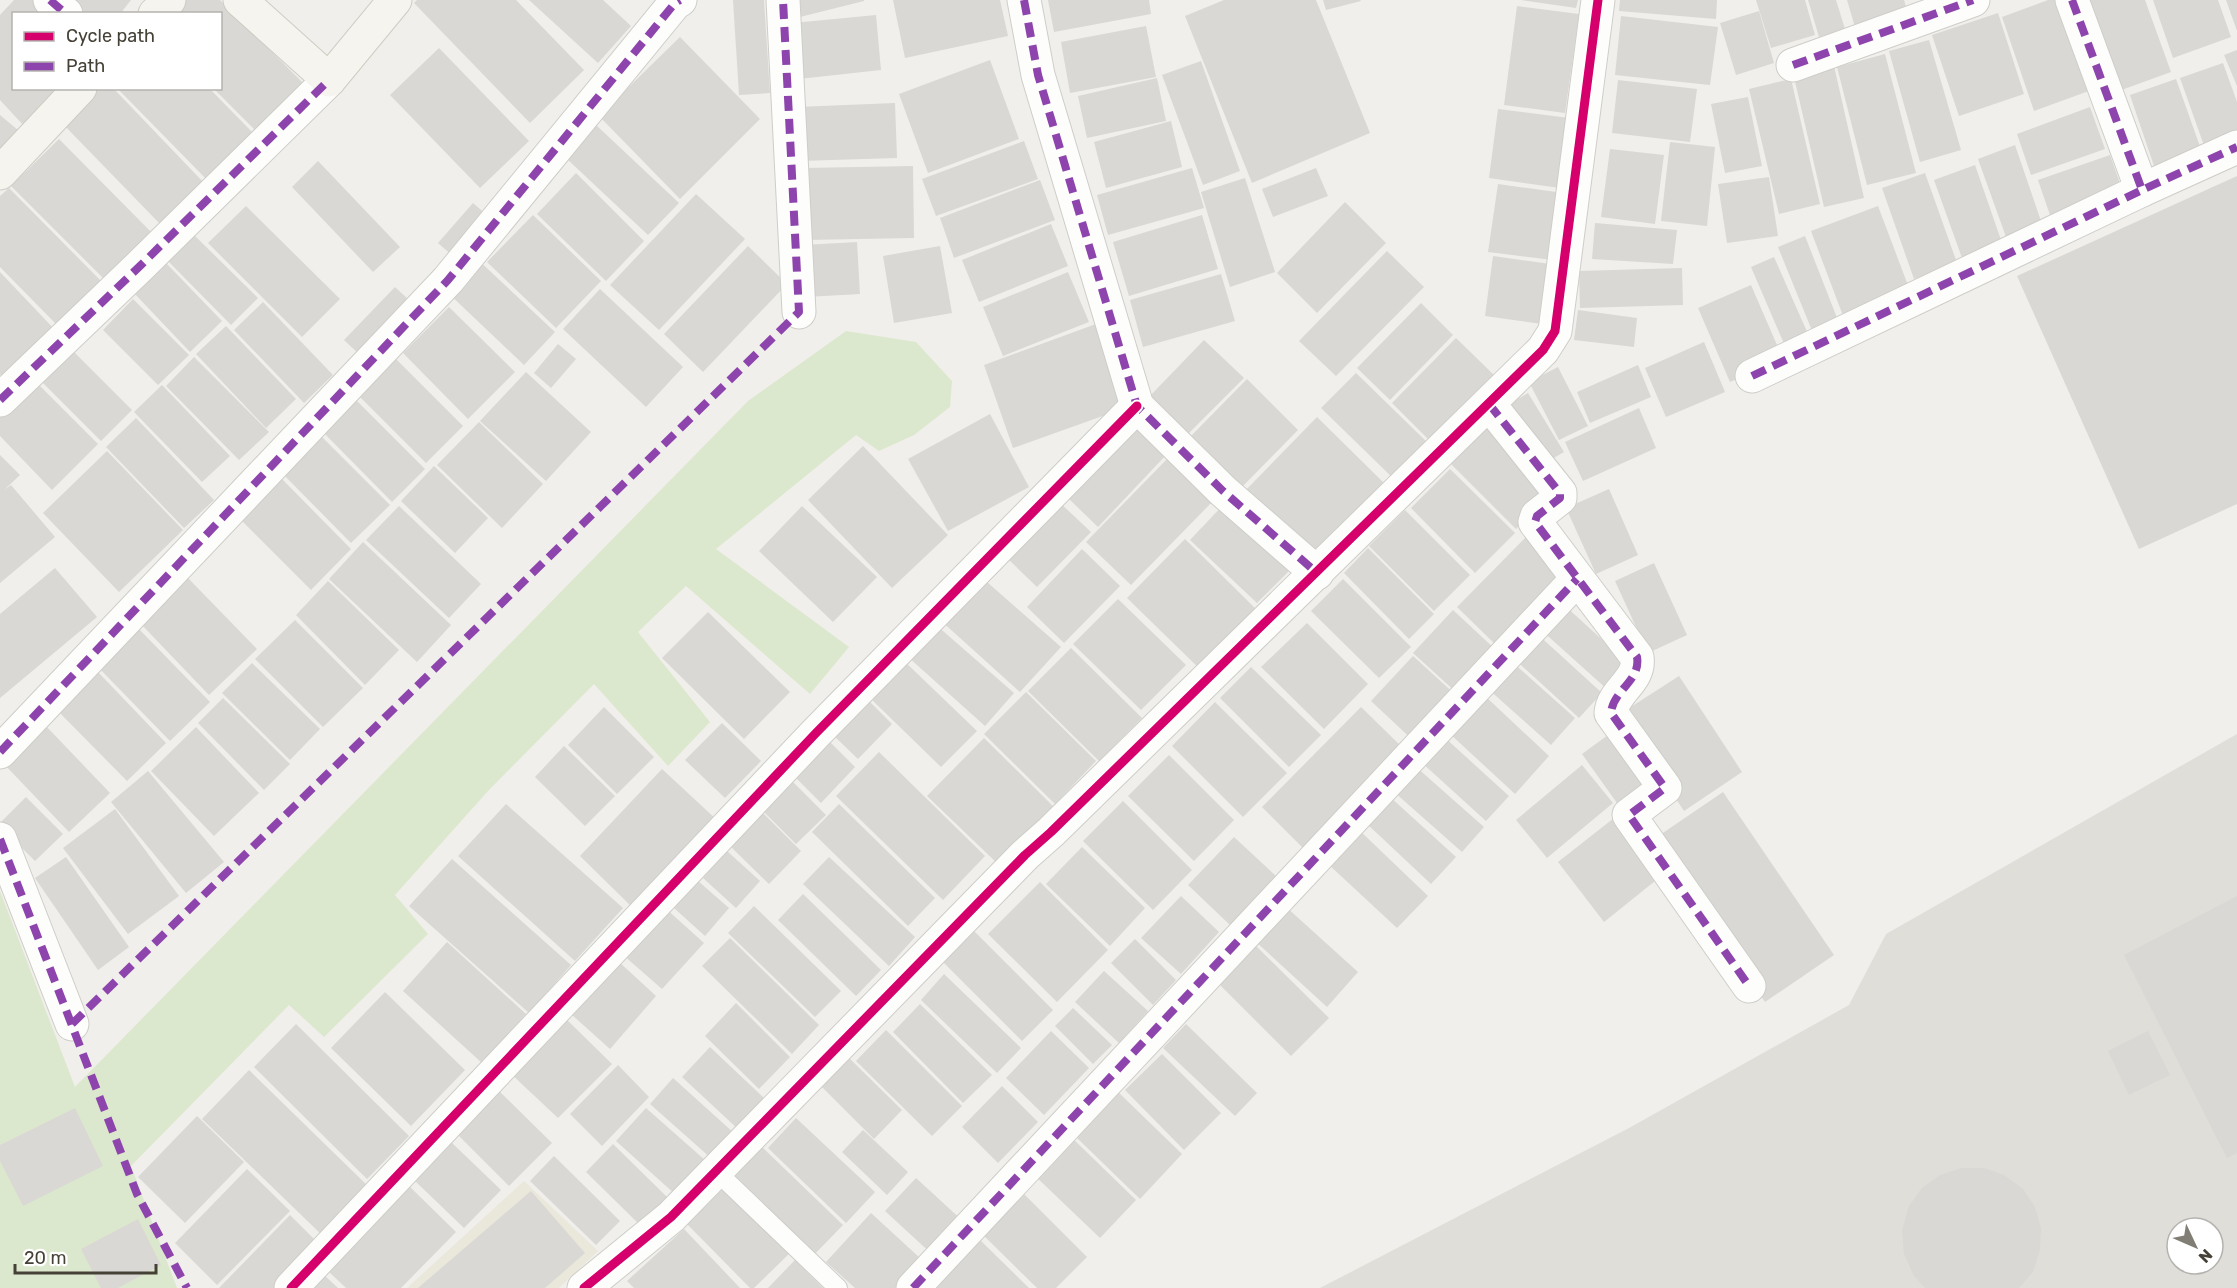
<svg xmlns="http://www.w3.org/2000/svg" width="2237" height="1288" viewBox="0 0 2237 1288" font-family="Rubik,sans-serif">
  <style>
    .industrial { fill: #e0ded9; fill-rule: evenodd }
    .education { fill: #eae7db }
    .green { fill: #dce8cd }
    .building { fill: #d9d8d4 }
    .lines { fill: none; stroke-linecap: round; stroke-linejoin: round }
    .lane-casing { stroke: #cecdc9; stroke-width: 20 }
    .street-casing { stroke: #cecdc9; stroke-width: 35 }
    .secondary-casing { stroke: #ceccc2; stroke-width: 35 }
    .lane { stroke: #fdfdfc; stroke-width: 18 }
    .street { stroke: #fdfdfc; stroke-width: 33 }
    .secondary { stroke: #f6f4ef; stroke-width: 33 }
    .quiet { stroke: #8e44ad; stroke-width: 8; stroke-dasharray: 15 8; stroke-linecap: butt }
    .cycleway-casing { stroke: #fff; stroke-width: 13 }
    .cycleway { stroke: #d6006c; stroke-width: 9 }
  </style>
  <rect width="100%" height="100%" fill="#f0efeb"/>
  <path class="industrial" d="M2237,734v554h-917l309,-160 220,-123 37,-71zM2177,1228h36v36h-36z"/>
  <polygon class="education" points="524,1181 598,1251 559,1288 407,1288"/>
  <polygon class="green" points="846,331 916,342 952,381 950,407 914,435 879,451 856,435 716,549 849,647 810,694 686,586 638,632 710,722 668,766 594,684 488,791 395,895 428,934 324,1037 289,1005 131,1166 177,1288 0,1288 0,891 75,1087 748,401"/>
  <g class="building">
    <polygon points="14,0 39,0 54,14 14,14 14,88 60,88 25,127 0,100 0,15"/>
    <polygon points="66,0 131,0 120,14 82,14"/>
    <polygon points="186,0 220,0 307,87 259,134 213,88 220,88 220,14 172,14"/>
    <polygon points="417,0 516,0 584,70 530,123 414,3"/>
    <polygon points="529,0 603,0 631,26 598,63"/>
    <polygon points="733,0 764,0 770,93 739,95"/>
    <polygon points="791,0 864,0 864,1 796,18"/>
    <polygon points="893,0 1000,0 1008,36 905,58"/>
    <polygon points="1048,0 1149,0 1151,14 1054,32"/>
    <polygon points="1224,0 1316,0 1370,133 1252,183 1185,16"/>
    <polygon points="1323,0 1360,0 1361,1 1326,10"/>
    <polygon points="1521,0 1578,0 1576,8"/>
    <polygon points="1620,0 1717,0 1716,19 1619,11"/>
    <polygon points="1756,0 1805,0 1815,35 1771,48"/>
    <polygon points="1808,0 1836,0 1845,29 1819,37"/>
    <polygon points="1847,0 1904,0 1907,10 1855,27"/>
    <polygon points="2048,0 2067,0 2097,88 2034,111 2002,17"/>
    <polygon points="2083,0 2145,0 2171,72 2116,92"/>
    <polygon points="2153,0 2218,0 2231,37 2173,58"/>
    <polygon points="2226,0 2237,0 2237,31"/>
    <polygon points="1517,6 1579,14 1565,113 1504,105"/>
    <polygon points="1759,11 1774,63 1736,75 1720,23"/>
    <polygon points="1998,13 2024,94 1959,116 1932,35"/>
    <polygon points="876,15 881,70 799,79 793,23"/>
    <polygon points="1621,16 1718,27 1710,85 1615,75"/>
    <polygon points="1146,26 1156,77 1070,93 1061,42"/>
    <polygon points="680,37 760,119 680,199 599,116"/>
    <polygon points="1929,40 1961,150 1920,162 1889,51"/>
    <polygon points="439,48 529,141 480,188 390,95"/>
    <polygon points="2237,50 2237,86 2224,55"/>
    <polygon points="1885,54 1916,173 1867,185 1837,67"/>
    <polygon points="990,60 1019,139 928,173 899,94"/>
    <polygon points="1201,61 1240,171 1203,185 1162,75"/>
    <polygon points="2223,63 2237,102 2237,143 2207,154 2180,78"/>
    <polygon points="1834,66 1864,198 1824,207 1794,77"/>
    <polygon points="1157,78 1166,121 1087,138 1078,96"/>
    <polygon points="1791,79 1820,204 1779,214 1749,89"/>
    <polygon points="2176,79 2203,155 2156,172 2130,95"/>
    <polygon points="1618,80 1697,89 1690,142 1612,133"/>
    <polygon points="96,88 113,88 206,185 163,227 61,122"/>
    <polygon points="117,88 209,88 258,138 211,184"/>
    <polygon points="1748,97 1762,166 1725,173 1711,104"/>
    <polygon points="895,103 897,158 799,161 797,107"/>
    <polygon points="2090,107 2105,149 2031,175 2017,134"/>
    <polygon points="1498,109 1569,118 1560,188 1489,178"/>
    <polygon points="0,115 25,136 0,164"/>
    <polygon points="1171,121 1182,167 1106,188 1094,142"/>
    <polygon points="596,125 679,203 648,235 566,158"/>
    <polygon points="59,139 153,234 106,281 11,186"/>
    <polygon points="1024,141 1038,179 936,216 922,179"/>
    <polygon points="1670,142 1715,147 1707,226 1661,221"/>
    <polygon points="2015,145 2042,224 2006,237 1978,159"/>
    <polygon points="1610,149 1664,155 1655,224 1601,217"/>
    <polygon points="2110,155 2123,192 2051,218 2038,180"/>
    <polygon points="318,161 400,247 373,272 292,187"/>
    <polygon points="1975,165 2002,243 1962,258 1934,180"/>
    <polygon points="913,166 914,238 805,240 804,168"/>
    <polygon points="1192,168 1204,208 1108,235 1097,195"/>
    <polygon points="1316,168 1328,196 1273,217 1262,189"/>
    <polygon points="576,173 644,241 606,281 537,214"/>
    <polygon points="1925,173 1957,263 1914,279 1882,188"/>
    <polygon points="2237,176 2237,504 2139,549 2017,276"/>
    <polygon points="1769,177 1778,236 1727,243 1718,184"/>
    <polygon points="1245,178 1275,272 1230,287 1201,192"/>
    <polygon points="1040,180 1055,220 954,258 940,218"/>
    <polygon points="1498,184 1563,193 1553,260 1488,252"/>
    <polygon points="9,188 103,283 58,326 0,267 0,196"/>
    <polygon points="696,194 745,239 659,330 610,285"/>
    <polygon points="1345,202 1386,243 1317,313 1277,273"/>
    <polygon points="473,203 489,217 454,257 438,243"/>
    <polygon points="246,206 340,299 302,337 208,243"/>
    <polygon points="1878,206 1912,296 1845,321 1811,231"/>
    <polygon points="533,215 601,281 556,328 487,262"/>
    <polygon points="1202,215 1218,269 1129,296 1113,242"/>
    <polygon points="1595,223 1677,230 1673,264 1592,259"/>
    <polygon points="1051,224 1068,266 979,302 962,260"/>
    <polygon points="192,233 258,298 231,325 166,259"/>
    <polygon points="1805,236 1841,328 1815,338 1778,247"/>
    <polygon points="857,242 860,294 806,297 803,245"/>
    <polygon points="748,246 787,284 703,372 664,334"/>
    <polygon points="940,246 952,313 894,323 883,256"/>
    <polygon points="1387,251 1424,287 1336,376 1299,341"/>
    <polygon points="1493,256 1550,264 1542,324 1485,316"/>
    <polygon points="1774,257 1812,343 1788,353 1751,267"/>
    <polygon points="476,258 555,332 524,365 446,291"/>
    <polygon points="165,262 222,321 190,352 134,293"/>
    <polygon points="1682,268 1683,305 1580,308 1579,271"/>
    <polygon points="0,272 56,331 5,380 0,374"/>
    <polygon points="1068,272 1089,322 1003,356 983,307"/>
    <polygon points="1221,274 1235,321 1143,347 1130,300"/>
    <polygon points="1751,285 1783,359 1730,382 1698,308"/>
    <polygon points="395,287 411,302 360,355 344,340"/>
    <polygon points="600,289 683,367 646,407 563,329"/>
    <polygon points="133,299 189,355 158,385 103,330"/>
    <polygon points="263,302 333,375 304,403 234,330"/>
    <polygon points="1421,303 1453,335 1390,400 1357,368"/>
    <polygon points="449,307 515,372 468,419 403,353"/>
    <polygon points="1578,310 1637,318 1634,347 1574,340"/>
    <polygon points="1096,324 1125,408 1013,448 984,365"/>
    <polygon points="226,326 296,399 266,428 196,354"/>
    <polygon points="1456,338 1497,378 1433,444 1392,403"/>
    <polygon points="1204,340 1244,378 1186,436 1148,398"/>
    <polygon points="1704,342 1725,392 1666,417 1645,368"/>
    <polygon points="558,344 576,359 551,388 534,373"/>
    <polygon points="71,349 132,410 101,441 40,380"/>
    <polygon points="194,357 269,432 239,460 166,386"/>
    <polygon points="394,357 463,426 426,463 357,394"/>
    <polygon points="1638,365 1651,397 1590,423 1577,392"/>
    <polygon points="1558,367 1588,426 1559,440 1529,382"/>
    <polygon points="526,372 591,432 546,481 480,421"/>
    <polygon points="1356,373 1431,446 1396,481 1321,408"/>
    <polygon points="1247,379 1298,430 1239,490 1188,439"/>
    <polygon points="36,382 98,444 52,490 0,436 0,417"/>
    <polygon points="162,385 230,456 202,482 134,412"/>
    <polygon points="1528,393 1564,452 1540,466 1504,407"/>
    <polygon points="355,399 425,469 392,502 322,431"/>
    <polygon points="1639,408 1656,448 1583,481 1565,442"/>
    <polygon points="990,414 1029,487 948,531 908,459"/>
    <polygon points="1317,417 1385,484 1312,558 1244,492"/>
    <polygon points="136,418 214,500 184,528 106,447"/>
    <polygon points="479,422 543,484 502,528 437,465"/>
    <polygon points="1138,424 1168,453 1098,527 1067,497"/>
    <polygon points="1489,425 1555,490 1516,529 1450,463"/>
    <polygon points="315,430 390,505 351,543 277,468"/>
    <polygon points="863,446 948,535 892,588 808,500"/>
    <polygon points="107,451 183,530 119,592 43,513"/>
    <polygon points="0,455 20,475 4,490 11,485 55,537 0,583"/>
    <polygon points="1169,457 1213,501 1131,585 1086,542"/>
    <polygon points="434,466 488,518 455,553 401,501"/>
    <polygon points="1450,469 1515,533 1475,573 1411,508"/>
    <polygon points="282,479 351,549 311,590 241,520"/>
    <polygon points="1609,489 1638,555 1596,574 1566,508"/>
    <polygon points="1057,500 1091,532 1037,587 1004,555"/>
    <polygon points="1225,503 1293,567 1257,603 1190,540"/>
    <polygon points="399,506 481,584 449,618 366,540"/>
    <polygon points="802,506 877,577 833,622 759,551"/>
    <polygon points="1405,510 1470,575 1434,611 1369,546"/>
    <polygon points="1529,534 1569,574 1498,647 1457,607"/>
    <polygon points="1185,539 1261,614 1203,672 1127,598"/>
    <polygon points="363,542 451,625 417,662 329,579"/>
    <polygon points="1368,548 1434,614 1409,639 1344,573"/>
    <polygon points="1082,549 1120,586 1064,643 1027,607"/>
    <polygon points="1654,563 1687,635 1648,653 1615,581"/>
    <polygon points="55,568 97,617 0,698 0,614"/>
    <polygon points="979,575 1061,647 1020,692 939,619"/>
    <polygon points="187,577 257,649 209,695 140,623"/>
    <polygon points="1343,579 1411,647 1379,678 1311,611"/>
    <polygon points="328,581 399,650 365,685 296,615"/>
    <polygon points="1118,599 1186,665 1141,710 1073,644"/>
    <polygon points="1563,604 1631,666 1608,690 1540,629"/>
    <polygon points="1453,610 1497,651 1457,693 1413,653"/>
    <polygon points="708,612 790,692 744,739 662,658"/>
    <polygon points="295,620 363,688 323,727 255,659"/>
    <polygon points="1307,623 1368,684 1324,729 1261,667"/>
    <polygon points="935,624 1014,693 985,726 907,656"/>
    <polygon points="136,626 210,702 170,741 96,665"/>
    <polygon points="1534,631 1602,693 1579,718 1511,656"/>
    <polygon points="1071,648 1142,718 1099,761 1028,691"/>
    <polygon points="1413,656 1459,698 1417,744 1371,701"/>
    <polygon points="902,659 977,731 941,767 867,695"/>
    <polygon points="1511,661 1575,718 1551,745 1487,688"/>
    <polygon points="252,663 320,729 290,760 222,693"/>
    <polygon points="1251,667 1321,735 1289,767 1220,698"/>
    <polygon points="97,671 166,743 127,781 56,709"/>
    <polygon points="1679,676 1742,772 1684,811 1620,714"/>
    <polygon points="1026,692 1096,761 1055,804 984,734"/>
    <polygon points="1484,695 1549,756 1515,794 1449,733"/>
    <polygon points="223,698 290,764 264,790 198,723"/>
    <polygon points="866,698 892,724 858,759 831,733"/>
    <polygon points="1215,702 1287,773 1243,817 1172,746"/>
    <polygon points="604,707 654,757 617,794 568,745"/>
    <polygon points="1361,707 1404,749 1304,849 1262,807"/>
    <polygon points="722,723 761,761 725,798 685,760"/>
    <polygon points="44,724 110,793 69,832 3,763"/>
    <polygon points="196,727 259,793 214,836 151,771"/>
    <polygon points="1619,727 1659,784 1622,810 1582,754"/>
    <polygon points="1443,736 1509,796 1486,821 1420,761"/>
    <polygon points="984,738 1056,809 1000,866 927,796"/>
    <polygon points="827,739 855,767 821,803 792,774"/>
    <polygon points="564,746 615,796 585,826 535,777"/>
    <polygon points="879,752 985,856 943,900 836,796"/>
    <polygon points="1169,755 1234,820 1194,861 1128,796"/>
    <polygon points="1582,765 1613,803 1547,858 1516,820"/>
    <polygon points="1415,766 1484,827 1462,852 1393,791"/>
    <polygon points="662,769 718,821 634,909 580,856"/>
    <polygon points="148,771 224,862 186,893 111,802"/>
    <polygon points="790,779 826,815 796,844 761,809"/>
    <polygon points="1723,792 1834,955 1765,1002 1654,839"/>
    <polygon points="1389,796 1456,857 1431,884 1365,822"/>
    <polygon points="26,797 63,834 35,861 0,826 0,823"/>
    <polygon points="1123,801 1192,870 1153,910 1083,841"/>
    <polygon points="506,804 623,908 575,961 458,856"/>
    <polygon points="839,804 935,898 908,926 812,832"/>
    <polygon points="115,809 179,896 128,934 63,848"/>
    <polygon points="763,813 801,851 769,884 730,846"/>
    <polygon points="1614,818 1660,877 1604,922 1558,862"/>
    <polygon points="1358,829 1428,896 1397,928 1327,863"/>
    <polygon points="1234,837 1276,876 1230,925 1188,885"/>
    <polygon points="1082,847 1145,908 1110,946 1046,884"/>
    <polygon points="727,851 760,881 736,908 703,878"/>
    <polygon points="66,857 129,947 98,970 35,878"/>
    <polygon points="829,857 915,937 889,966 803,884"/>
    <polygon points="452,859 571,965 529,1013 409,906"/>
    <polygon points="698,881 729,908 705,936 674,908"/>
    <polygon points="1040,882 1108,950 1057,1002 988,934"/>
    <polygon points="803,894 881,970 856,996 778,920"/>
    <polygon points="1181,896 1219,932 1181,974 1141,938"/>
    <polygon points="2237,896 2237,1153 2227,1158 2124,955"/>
    <polygon points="754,906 841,991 815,1017 728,933"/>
    <polygon points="1285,906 1358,972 1327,1007 1254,940"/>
    <polygon points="664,907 704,943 662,989 622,954"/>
    <polygon points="973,930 1053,1010 1022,1041 942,961"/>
    <polygon points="730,938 819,1025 792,1054 702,966"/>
    <polygon points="1135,939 1176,980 1153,1005 1111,963"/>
    <polygon points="447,942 526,1014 482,1063 403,991"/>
    <polygon points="1252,942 1329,1018 1291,1056 1215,980"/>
    <polygon points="618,961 656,996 610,1049 571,1014"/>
    <polygon points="1104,971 1148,1011 1119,1043 1075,1002"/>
    <polygon points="944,974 1021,1048 997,1073 921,1000"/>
    <polygon points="385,992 465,1070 411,1126 331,1048"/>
    <polygon points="736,1003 790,1057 759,1089 705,1036"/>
    <polygon points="920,1004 992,1075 963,1103 893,1032"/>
    <polygon points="1073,1008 1112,1045 1093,1064 1055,1026"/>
    <polygon points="562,1015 612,1064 558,1118 508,1071"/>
    <polygon points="296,1024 409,1136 367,1179 254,1067"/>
    <polygon points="1186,1024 1257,1093 1235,1116 1163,1048"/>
    <polygon points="886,1030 962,1106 932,1136 856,1061"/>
    <polygon points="1051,1031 1089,1068 1044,1115 1006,1078"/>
    <polygon points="2148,1031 2170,1075 2129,1095 2108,1051"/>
    <polygon points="710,1047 766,1100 739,1130 682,1077"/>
    <polygon points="1162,1054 1221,1113 1184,1150 1125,1090"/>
    <polygon points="847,1056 902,1110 874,1139 819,1084"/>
    <polygon points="618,1065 649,1097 602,1146 570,1114"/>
    <polygon points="249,1070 372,1190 325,1238 202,1119"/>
    <polygon points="673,1078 735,1134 712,1159 650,1104"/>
    <polygon points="1002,1086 1038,1122 998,1163 962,1127"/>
    <polygon points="498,1090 552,1143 509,1186 456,1133"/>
    <polygon points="1116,1090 1182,1154 1140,1199 1074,1135"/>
    <polygon points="75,1108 103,1166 23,1206 0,1161 0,1145"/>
    <polygon points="646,1108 706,1161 676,1195 616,1141"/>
    <polygon points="197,1116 244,1162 185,1223 138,1177"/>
    <polygon points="796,1118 875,1192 846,1223 768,1148"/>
    <polygon points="863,1130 908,1172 887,1195 842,1152"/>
    <polygon points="1068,1134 1136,1200 1100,1238 1031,1172"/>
    <polygon points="451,1142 501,1190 464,1228 414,1180"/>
    <polygon points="613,1144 667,1197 640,1225 586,1172"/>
    <polygon points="760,1145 843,1225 813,1256 730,1176"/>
    <polygon points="554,1156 620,1221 596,1245 530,1181"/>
    <polygon points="1961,1168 1984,1168 2004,1175 2023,1189 2035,1207 2041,1228 2040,1250 2033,1272 2019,1288 1925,1288 1914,1276 1904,1254 1902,1230 1909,1206 1922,1188 1940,1175"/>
    <polygon points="247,1169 290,1211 217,1285 175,1243"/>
    <polygon points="916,1178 965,1223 934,1256 885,1211"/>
    <polygon points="408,1185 456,1232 401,1288 346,1288 326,1269"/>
    <polygon points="727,1185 792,1251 754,1288 750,1288 687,1224"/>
    <polygon points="531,1191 585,1253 545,1288 418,1288"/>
    <polygon points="1023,1193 1087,1257 1056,1288 1037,1288 982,1234"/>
    <polygon points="871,1213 921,1259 895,1288 855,1288 826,1262"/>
    <polygon points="290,1215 323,1248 284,1288 219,1288"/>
    <polygon points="138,1219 161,1265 118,1288 101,1288 81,1249"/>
    <polygon points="684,1229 740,1288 634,1288 627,1281"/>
    <polygon points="977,1237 1029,1288 937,1288 932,1283"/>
    <polygon points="795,1260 823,1288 768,1288"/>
    <polygon points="323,1274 338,1288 309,1288"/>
  </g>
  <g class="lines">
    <defs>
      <polyline id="lane" points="716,1171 838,1288"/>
      <g id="street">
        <polyline points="50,0 66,14"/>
        <polyline points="783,0 799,312"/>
        <polyline points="1024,0 1038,75 1137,406 1223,491 1317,573"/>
        <polyline points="2072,0 2142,190 2237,147"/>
        <polyline points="1793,65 1973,0"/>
        <polyline points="1752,376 2142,190"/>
        <polyline points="0,400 141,265 329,80"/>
        <path d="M1489,404l71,89v5l-23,18 -2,6 102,135c4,24 -24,33 -26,56l54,75 -36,27 120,171"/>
        <polyline points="0,752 448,280 675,3 680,0"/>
        <polyline points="0,839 72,1024"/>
        <polyline points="291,1288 816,733 1137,406"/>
        <polyline points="584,1288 671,1217 1025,855 1051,832 1543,350 1555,331 1598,0"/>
        <polyline points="913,1288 1577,579"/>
      </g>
      <g id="secondary">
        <polyline points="240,0 329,80 395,0"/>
        <polyline points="155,14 169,0"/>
        <polyline points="0,173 80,88"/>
      </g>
    </defs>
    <use href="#lane" class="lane-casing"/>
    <use href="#street" class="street-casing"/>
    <use href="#secondary" class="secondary-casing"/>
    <use href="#lane" class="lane"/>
    <use href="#street" class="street"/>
    <use href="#secondary" class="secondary"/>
    <g class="quiet">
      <polyline points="50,0 66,14"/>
      <polyline points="1024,0 1038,75 1137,406 1223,491 1317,573"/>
      <polyline points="2072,0 2142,190 2237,147"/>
      <polyline points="1793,65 1973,0"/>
      <polyline points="1752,376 2142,190"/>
      <polyline points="0,400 141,265 329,80"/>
      <path d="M1489,404l71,89v5l-23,18 -2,6 102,135c4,24 -24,33 -26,56l54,75 -36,27 120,171"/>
      <polyline points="0,752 448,280 675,3 680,0"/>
      <polyline points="0,839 137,1194 187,1288"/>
      <polyline points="72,1024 799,312 783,0"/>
      <polyline points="913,1288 1577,579"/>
    </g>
    <defs>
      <g id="cycleway">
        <polyline points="291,1288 816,733 1137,406"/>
        <polyline points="584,1288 671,1217 1025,855 1051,832 1543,350 1555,331 1598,0"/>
      </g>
    </defs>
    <use href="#cycleway" class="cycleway-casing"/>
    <use href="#cycleway" class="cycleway"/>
  </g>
  <rect x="12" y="12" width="210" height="78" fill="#ffffff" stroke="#b5b3af" stroke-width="1.5"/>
  <rect x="24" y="32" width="30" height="9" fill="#d6006c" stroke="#b5b3af" stroke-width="1.5"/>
  <text x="66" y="42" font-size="18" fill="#454137">Cycle path</text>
  <rect x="24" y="62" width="30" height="9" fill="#8e44ad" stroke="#b5b3af" stroke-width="1.5"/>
  <text x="66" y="72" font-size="18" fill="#454137">Path</text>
  <g transform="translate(2195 1246) rotate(134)"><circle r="28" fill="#ffffff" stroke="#b5b3af" stroke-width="1.5"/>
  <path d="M0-4.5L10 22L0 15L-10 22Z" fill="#817e76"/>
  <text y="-9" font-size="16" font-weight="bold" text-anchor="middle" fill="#454137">N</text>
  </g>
  <path d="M15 1264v9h141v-9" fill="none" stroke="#454137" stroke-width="3"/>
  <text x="24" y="1264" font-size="18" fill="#454137" stroke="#ffffff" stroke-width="4.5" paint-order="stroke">20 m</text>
</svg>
